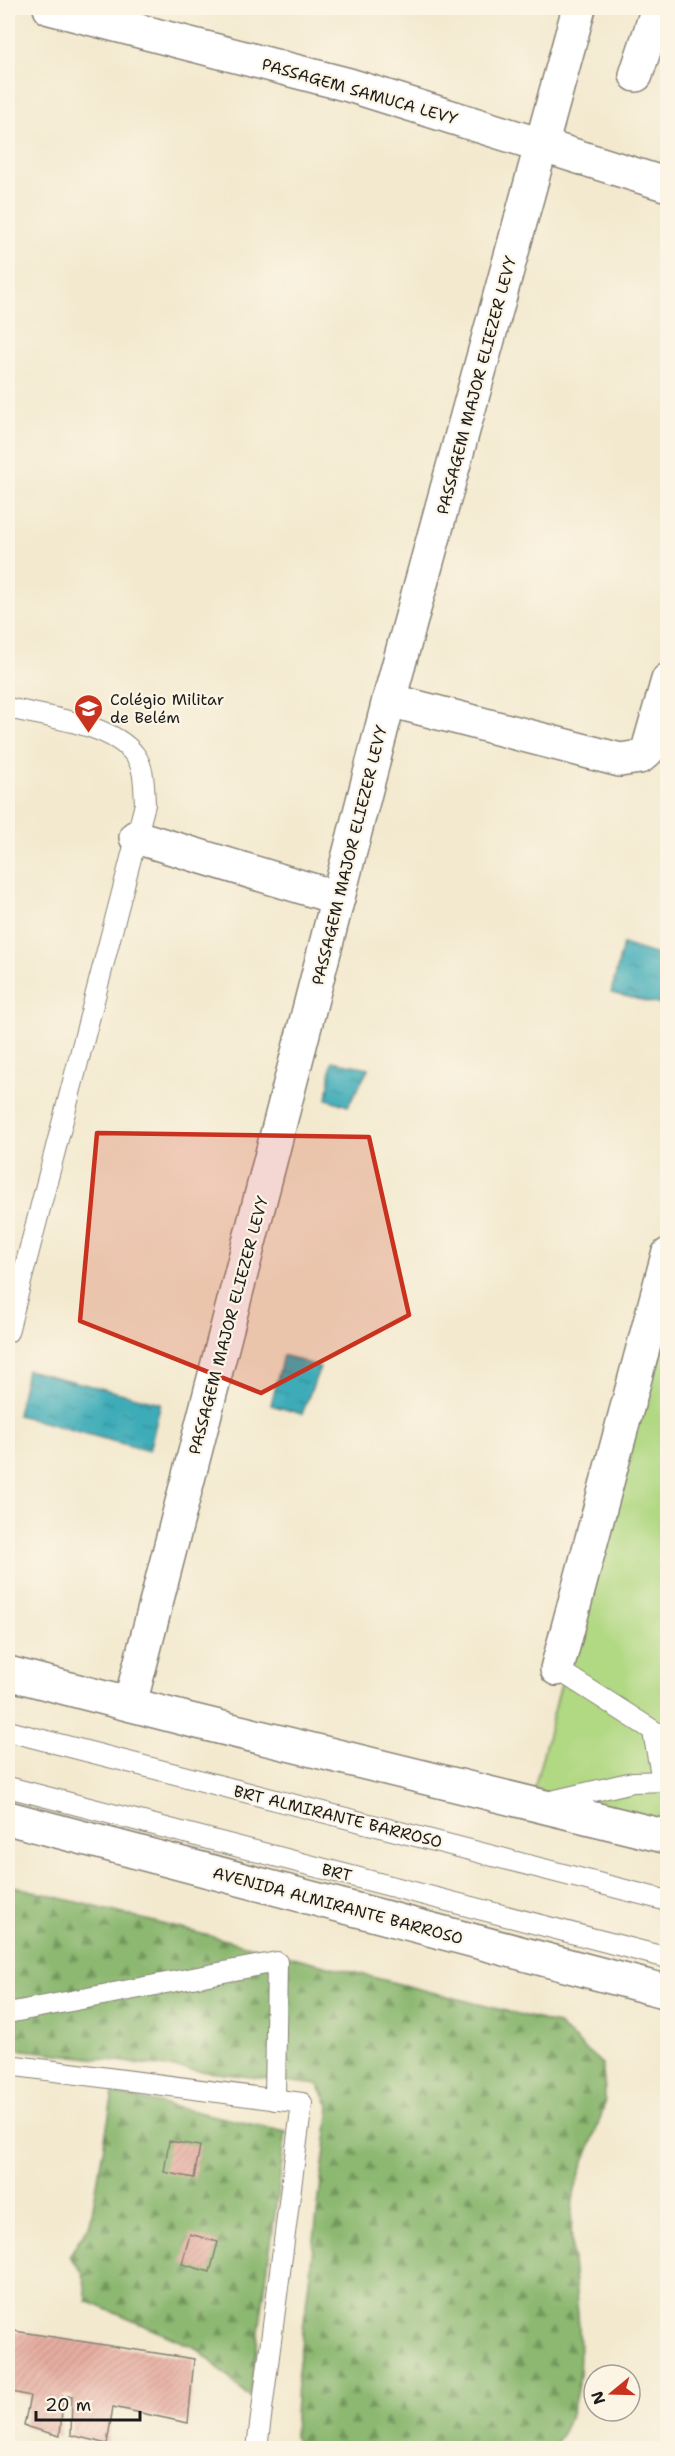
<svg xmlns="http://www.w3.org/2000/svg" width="675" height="2456" viewBox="0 0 675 2456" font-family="'Shantell Sans',sans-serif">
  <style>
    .forest { fill: url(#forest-firs); stroke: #546a46; stroke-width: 1.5 }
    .pitch { fill: #b1d883; stroke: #667a50; stroke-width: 1.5 }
    .water { fill: url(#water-ripples); stroke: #2c646a; stroke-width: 1.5 }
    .building { fill: url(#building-hatch) }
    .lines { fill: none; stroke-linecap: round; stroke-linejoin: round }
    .lane-casing { stroke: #888276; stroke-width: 22 }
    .street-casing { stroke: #888276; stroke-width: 36 }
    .highway-casing { stroke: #888276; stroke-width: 36 }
    .lane { stroke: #fff; stroke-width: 20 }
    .street { stroke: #fff; stroke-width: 33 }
    .highway { stroke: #fff; stroke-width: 33 }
    .marked { fill: #c8321e; fill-opacity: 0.2; stroke: #c8321e; stroke-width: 4.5; stroke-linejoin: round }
    .labels { text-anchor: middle; stroke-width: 4.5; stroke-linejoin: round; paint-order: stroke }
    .street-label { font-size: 16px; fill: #1c1c1c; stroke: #fcf5e5 }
    .poi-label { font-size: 16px; fill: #1c1c1c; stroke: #fcf5e5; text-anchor: start }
  </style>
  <defs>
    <pattern id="forest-firs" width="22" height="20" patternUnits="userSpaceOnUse" patternTransform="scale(1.5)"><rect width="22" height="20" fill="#8cb871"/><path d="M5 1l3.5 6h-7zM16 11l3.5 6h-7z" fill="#72955c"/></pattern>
    <pattern id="water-ripples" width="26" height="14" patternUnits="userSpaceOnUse" patternTransform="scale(1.5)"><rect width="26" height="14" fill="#3cacb8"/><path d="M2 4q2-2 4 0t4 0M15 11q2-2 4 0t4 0" fill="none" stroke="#328b95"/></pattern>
    <pattern id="building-hatch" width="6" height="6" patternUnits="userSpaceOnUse" patternTransform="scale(1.5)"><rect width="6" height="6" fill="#e6ada1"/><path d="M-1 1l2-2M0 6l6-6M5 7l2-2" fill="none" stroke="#c5948a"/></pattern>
  </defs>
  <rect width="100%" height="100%" fill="#fcf5e5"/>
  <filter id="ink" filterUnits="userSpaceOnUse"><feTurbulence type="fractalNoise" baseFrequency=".0167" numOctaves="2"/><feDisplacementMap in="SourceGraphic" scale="12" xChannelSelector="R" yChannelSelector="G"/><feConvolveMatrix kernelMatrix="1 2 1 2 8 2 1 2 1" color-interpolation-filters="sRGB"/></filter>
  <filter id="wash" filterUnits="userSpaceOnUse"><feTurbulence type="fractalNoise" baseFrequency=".008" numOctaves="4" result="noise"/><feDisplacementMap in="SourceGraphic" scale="24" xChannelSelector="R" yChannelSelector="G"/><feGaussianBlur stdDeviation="1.35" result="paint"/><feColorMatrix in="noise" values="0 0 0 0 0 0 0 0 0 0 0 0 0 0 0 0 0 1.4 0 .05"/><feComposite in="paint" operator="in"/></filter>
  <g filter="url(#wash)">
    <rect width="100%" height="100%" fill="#f3e9cf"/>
    <g class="forest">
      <path d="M13,1886l544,138 45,40c1,12 5,29 2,41 -8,35 -29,67 -32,104 -6,75 32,175 -20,239h-250l-8,-12 3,-56 33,-273 -12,-22 -310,-37v-157z"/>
      <polygon points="113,2093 286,2132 250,2398 198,2349 87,2301 83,2273 69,2256 90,2224"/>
    </g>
    <polygon class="pitch" points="667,1273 667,1838 534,1789"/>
    <g class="water">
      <polygon points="623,944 667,958 667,989 662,1005 611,993"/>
      <polygon points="332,1061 369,1068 348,1106 327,1099"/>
      <polygon points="283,1355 320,1367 302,1414 271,1405"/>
      <polygon points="27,1370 161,1403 149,1451 17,1415"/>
    </g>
    <g id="blocks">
      <g class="building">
        <polygon points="169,2141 200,2146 194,2178 164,2172"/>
        <polygon points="190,2234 218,2242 210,2272 182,2264"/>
        <polygon points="8,2330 194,2359 188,2423 113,2407 107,2444 71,2435 72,2396 63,2396 60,2436 24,2426 30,2396 8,2391"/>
      </g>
    </g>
  </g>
  <g filter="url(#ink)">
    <use href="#blocks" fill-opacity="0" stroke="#888276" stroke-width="1.5"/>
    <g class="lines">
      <defs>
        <g id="lane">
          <path d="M8,708c37,9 103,15 127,47 10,13 9,34 10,49l-137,528"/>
          <polyline points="557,1669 668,1740"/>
          <polyline points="8,1731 668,1901"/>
          <polyline points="653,1732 662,1780"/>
          <polyline points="8,1787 668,1958"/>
          <polyline points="547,1802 633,1782 668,1781"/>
          <polyline points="8,2013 277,1962 275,2100"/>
          <polyline points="8,2065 302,2103 257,2448"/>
        </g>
        <g id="street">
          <polyline points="50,8 349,85 668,185"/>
          <polyline points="636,75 658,8"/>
          <polyline points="389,700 620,760 640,757 648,750 668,680"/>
          <polyline points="136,837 338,898"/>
          <polyline points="557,1669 668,1255"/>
          <polyline points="130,1704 389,700 579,8"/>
        </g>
        <g id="highway">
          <polyline points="8,1673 186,1719 668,1837"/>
          <polyline points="8,1818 668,1992"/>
        </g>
      </defs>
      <use href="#lane" class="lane-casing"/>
      <use href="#street" class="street-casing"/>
      <use href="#highway" class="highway-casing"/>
      <use href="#lane" class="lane"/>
      <use href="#street" class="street"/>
      <use href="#highway" class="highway"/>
    </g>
  </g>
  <path class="marked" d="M97,1133l272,4 40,178 -148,78 -181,-72z"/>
  <defs>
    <symbol id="school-pin" viewBox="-11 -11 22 30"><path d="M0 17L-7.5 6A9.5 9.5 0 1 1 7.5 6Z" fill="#c8321e" stroke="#fcf5e5"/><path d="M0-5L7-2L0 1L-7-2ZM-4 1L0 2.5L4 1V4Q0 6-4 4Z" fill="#fff"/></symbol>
  </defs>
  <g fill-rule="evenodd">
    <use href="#school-pin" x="72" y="692" width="33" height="45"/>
  </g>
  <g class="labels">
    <g class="street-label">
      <text transform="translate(360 91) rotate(16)" y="6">PASSAGEM SAMUCA LEVY</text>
      <text transform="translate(476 385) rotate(-75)" y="6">PASSAGEM MAJOR ELIEZER LEVY</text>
      <text transform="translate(349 855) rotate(-76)" y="6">PASSAGEM MAJOR ELIEZER LEVY</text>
      <text transform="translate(228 1325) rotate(-75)" y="6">PASSAGEM MAJOR ELIEZER LEVY</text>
      <text transform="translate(338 1816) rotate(14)" y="6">BRT ALMIRANTE BARROSO</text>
      <text transform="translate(337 1872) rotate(14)" y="6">BRT</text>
      <text transform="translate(338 1905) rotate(15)" y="6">AVENIDA ALMIRANTE BARROSO</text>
    </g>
    <g class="poi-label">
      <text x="110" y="705">Colégio Militar<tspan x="110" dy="18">de Belém</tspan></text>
    </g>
  </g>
  <rect width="675" height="2456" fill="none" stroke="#fcf5e5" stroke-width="30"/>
  <g transform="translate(612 2393) rotate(251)"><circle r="28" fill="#fcf5e5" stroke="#a29e95" stroke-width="1.5"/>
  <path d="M0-4.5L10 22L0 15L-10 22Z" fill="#c8321e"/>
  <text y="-9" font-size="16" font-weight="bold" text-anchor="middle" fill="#1c1c1c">N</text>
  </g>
  <path d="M36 2411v9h104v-9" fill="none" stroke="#1c1c1c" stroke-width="3"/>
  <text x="45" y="2411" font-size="18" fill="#1c1c1c" stroke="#fcf5e5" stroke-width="4.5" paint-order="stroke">20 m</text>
</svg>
